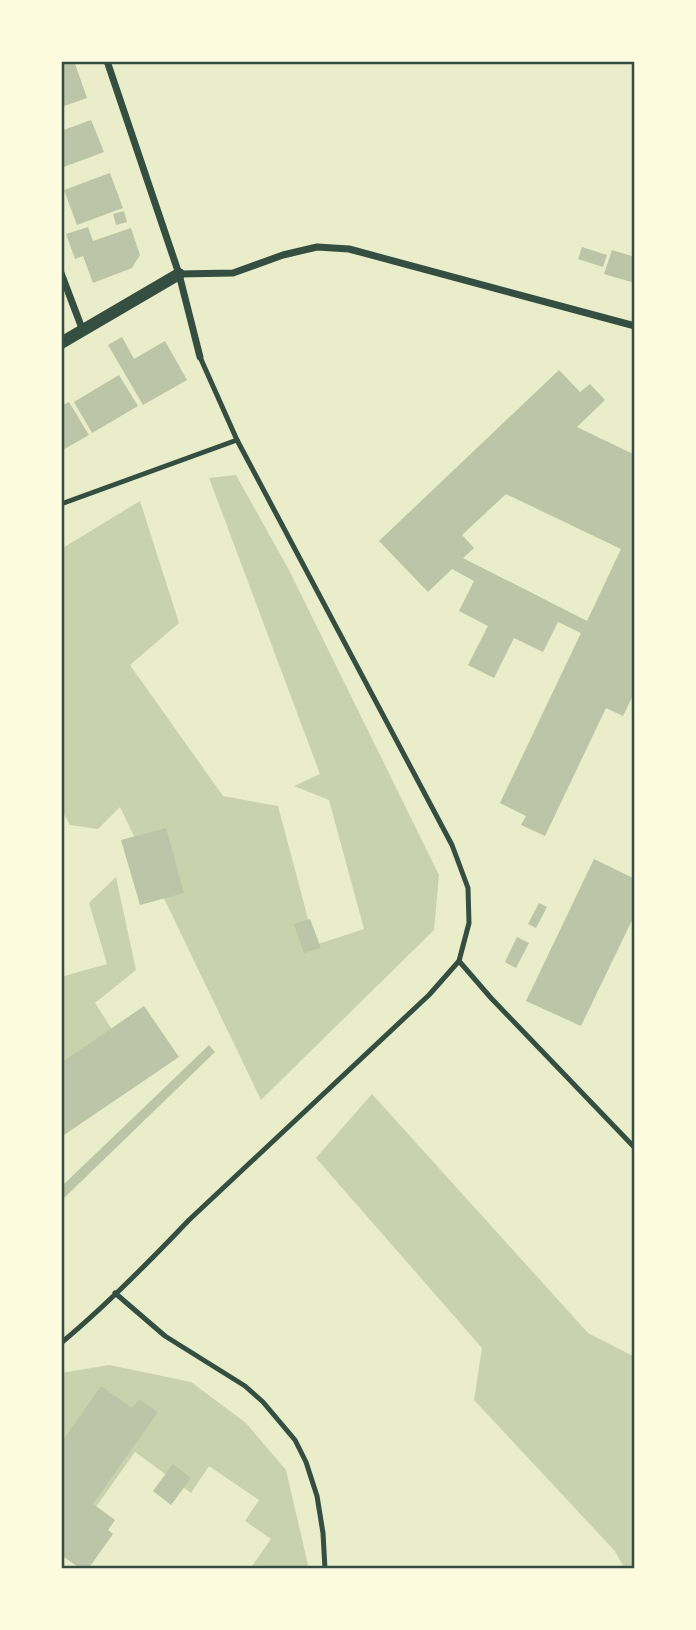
<svg xmlns="http://www.w3.org/2000/svg" width="696" height="1630" viewBox="0 0 696 1630" font-family="Ubuntu,sans-serif">
  <style>
    .green { fill: #cad2ad }
    .building { fill: #bcc5a7; fill-rule: evenodd }
    .lines { fill: none; stroke-linecap: round; stroke-linejoin: round }
    .service { stroke: #344e41; stroke-width: 5 }
    .minor { stroke: #344e41; stroke-width: 7 }
    .tertiary { stroke: #344e41; stroke-width: 12 }
    .neatline { fill: none; stroke: #344e41; stroke-width: 2.5 }
  </style>
  <rect width="100%" height="100%" fill="#e9edc9"/>
  <g class="green">
    <polygon points="236,475 289,570 439,875 434,930 261,1100 120,807 98,829 70,825 61,809 61,549 140,501 179,623 130,665 223,796 278,806 315,945 364,929 329,800 294,786 320,774 209,478"/>
    <polygon points="116,877 136,970 95,1003 115,1034 61,1073 61,977 107,964 89,903"/>
    <polygon points="372,1094 588,1333 635,1357 635,1569 625,1569 614,1550 474,1400 482,1348 316,1158"/>
    <polygon points="109,1365 191,1382 246,1423 286,1470 309,1569 250,1569 271,1539 245,1521 259,1500 209,1466 191,1493 135,1452 61,1556 61,1373"/>
  </g>
  <g class="building">
    <polygon points="62,61 74,61 87,98 61,107"/>
    <polygon points="91,120 104,152 61,168 61,131"/>
    <polygon points="110,173 123,208 77,225 64,190"/>
    <polygon points="124,211 127,222 116,225 113,214"/>
    <polygon points="88,227 93,241 131,228 140,255 132,268 93,283 83,256 75,259 66,234"/>
    <polygon points="582,247 607,255 603,267 578,259"/>
    <polygon points="612,250 635,257 635,283 604,274"/>
    <polygon points="122,337 134,359 165,341 187,380 143,405 108,345"/>
    <path d="M559,370l21,22 10,-8 15,16 -28,27 58,28v236l-12,25 -17,-8 -61,128 -24,-11 5,-9 -26,-13 81,-170 -23,-11 -15,30 -29,-14 -20,40 -26,-13 20,-39 -29,-15 15,-30 -22,-12 -24,23 -49,-51zM506,494l115,55 -34,72 -124,-63 11,-10 -12,-13z"/>
    <polygon points="119,375 138,406 92,433 74,402"/>
    <polygon points="69,402 89,435 61,451 61,406"/>
    <polygon points="166,828 184,893 140,905 121,840"/>
    <polygon points="594,859 635,879 635,914 581,1026 526,1001"/>
    <polygon points="539,903 547,907 536,928 528,924"/>
    <polygon points="310,919 321,948 304,953 294,924"/>
    <polygon points="517,937 529,943 516,968 505,962"/>
    <polygon points="144,1006 179,1057 61,1137 61,1063"/>
    <polygon points="209,1045 215,1052 61,1201 61,1187"/>
    <polygon points="101,1386 132,1408 139,1399 158,1412 93,1504 115,1520 108,1530 113,1534 88,1569 81,1569 61,1555 61,1443"/>
    <polygon points="173,1464 191,1478 171,1505 153,1491"/>
  </g>
  <g class="lines">
    <g class="service">
      <polyline points="61,504 237,440"/>
      <polyline points="459,961 491,998 635,1148"/>
      <polyline points="115,1293 165,1336 245,1386 263,1402 295,1440 306,1462 317,1496 323,1533 325,1569"/>
      <path d="M61,1343c46,-38 88,-81 128,-123l240,-225 30,-34 10,-38 -1,-35 -16,-43 -215,-405 -37,-83"/>
    </g>
    <g class="minor">
      <polyline points="107,61 179,274 200,357"/>
      <polyline points="61,273 83,331"/>
      <polyline points="179,274 233,273 283,255 317,247 349,249 635,326"/>
    </g>
    <polyline class="tertiary" points="61,343 179,274"/>
  </g>
  <rect width="696" height="1630" fill="none" stroke="#fefae0" stroke-width="126"/>
  <rect x="63" y="63" width="570" height="1504" class="neatline"/>
</svg>
